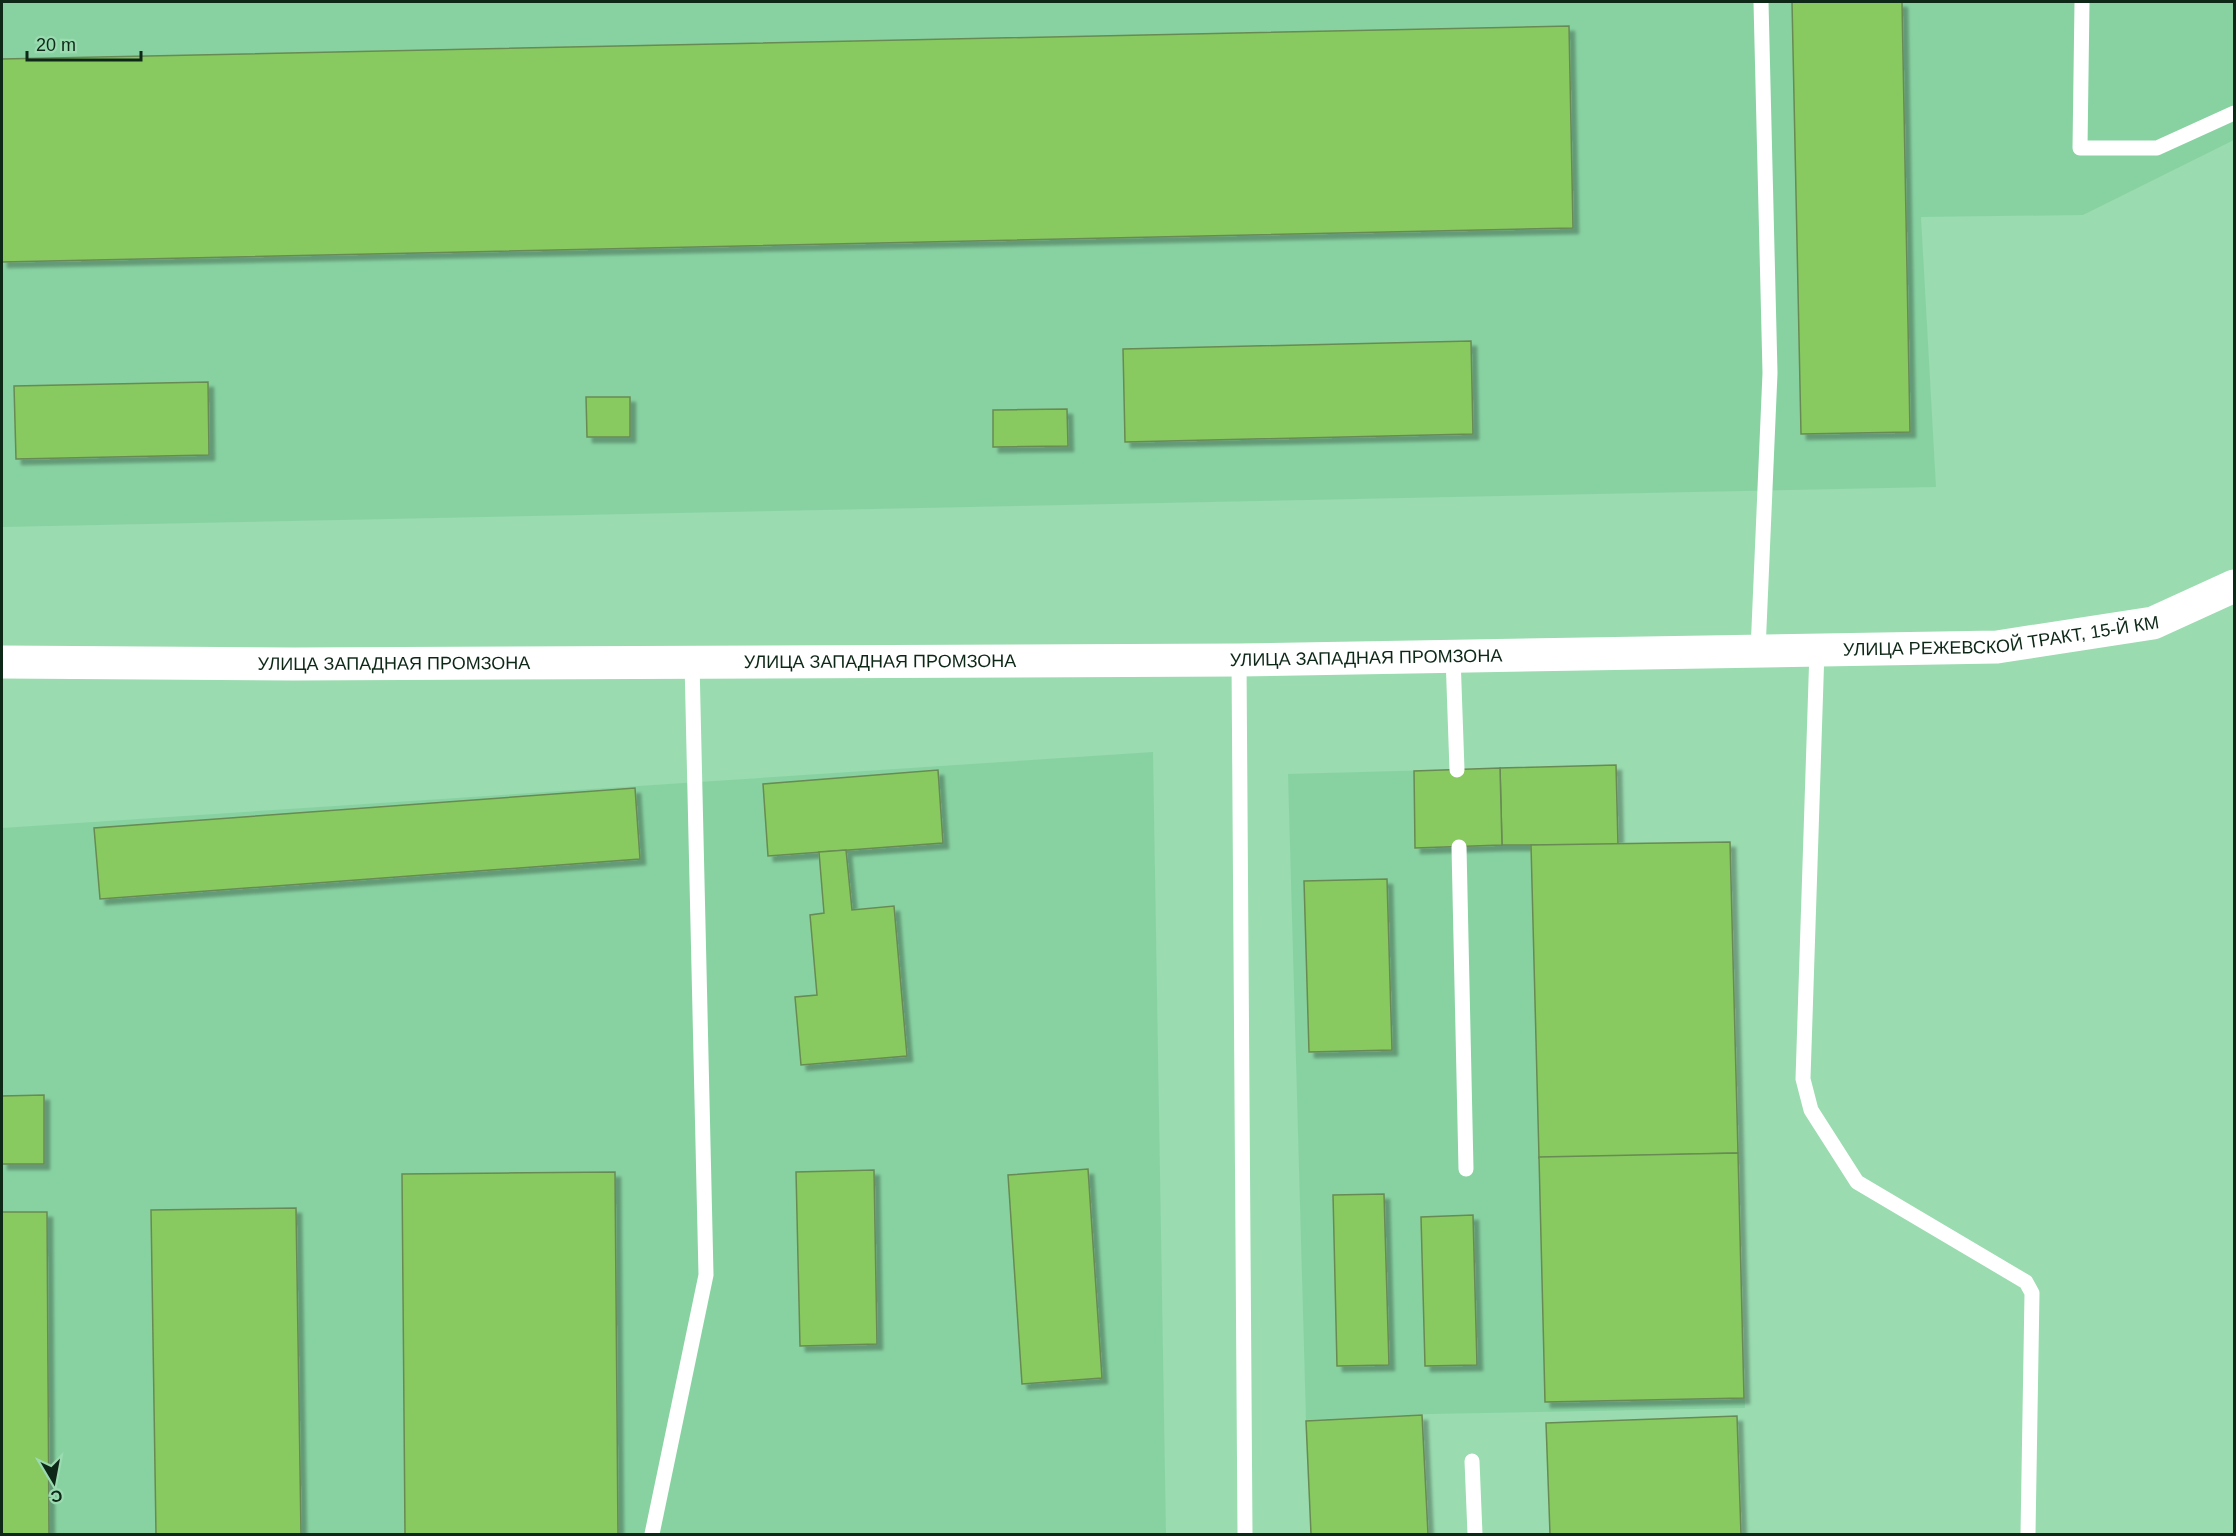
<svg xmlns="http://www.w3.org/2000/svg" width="2236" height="1536" viewBox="0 0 2236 1536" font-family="Helvetica,sans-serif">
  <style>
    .built { fill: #88d2a2 }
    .building { fill: #88c960; stroke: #688b54; stroke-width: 1.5; filter: url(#shadow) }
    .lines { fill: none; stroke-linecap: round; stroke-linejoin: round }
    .service { stroke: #fff; stroke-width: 15 }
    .tertiary { stroke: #fff; stroke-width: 33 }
    .labels { text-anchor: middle; stroke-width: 5; stroke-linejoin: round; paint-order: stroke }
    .street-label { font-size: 18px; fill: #0e2818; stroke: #9adbb0 }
  </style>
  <defs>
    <filter id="shadow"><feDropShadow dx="5.5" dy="5.5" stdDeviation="1.5" flood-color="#0004"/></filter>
  </defs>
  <rect width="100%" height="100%" fill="#9adbb0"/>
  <g class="built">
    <polygon points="2,2 2234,2 2234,140 2083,215 1921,217 1936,487 2,527"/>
    <polygon points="1153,752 1166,1534 2,1534 2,828"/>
    <polygon points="1616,765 1618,845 1730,842 1745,1408 1431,1414 1306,1420 1288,774"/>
  </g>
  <g class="building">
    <polygon points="1792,2 1902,2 1910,432 1801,434"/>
    <polygon points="1569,26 1573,228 2,262 2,59"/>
    <polygon points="1471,341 1473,434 1125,442 1123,349"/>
    <polygon points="208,382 209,455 16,459 14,386"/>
    <polygon points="586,397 630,397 630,437 587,437"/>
    <polygon points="1067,409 1068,446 993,447 993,410"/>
    <polygon points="1616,765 1618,845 1502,845 1500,768"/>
    <polygon points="1500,768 1502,845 1415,848 1414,771"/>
    <polygon points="938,770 943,843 768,856 763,784"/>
    <polygon points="635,788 640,859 100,899 94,828"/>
    <polygon points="1730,842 1738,1153 1539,1158 1531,845"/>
    <polygon points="846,850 852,910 894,906 907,1056 801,1065 795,997 817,995 810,915 824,913 819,852"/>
    <polygon points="1387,879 1392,1050 1309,1052 1304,881"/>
    <polygon points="44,1095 44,1164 2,1164 2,1096"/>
    <polygon points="1738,1153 1744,1398 1545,1402 1539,1157"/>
    <polygon points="1088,1169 1102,1378 1022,1384 1008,1175"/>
    <polygon points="874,1170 877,1344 800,1346 796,1172"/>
    <polygon points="615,1172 618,1534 405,1534 402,1174"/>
    <polygon points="1384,1194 1389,1365 1337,1366 1333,1195"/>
    <polygon points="296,1208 301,1534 156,1534 151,1210"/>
    <polygon points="2,1212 47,1212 49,1534 2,1534"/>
    <polygon points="1473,1215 1477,1365 1425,1366 1421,1217"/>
    <polygon points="1422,1415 1428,1534 1311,1534 1306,1421"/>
    <polygon points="1737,1416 1741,1534 1550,1534 1546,1423"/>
  </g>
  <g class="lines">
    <g class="service">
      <polyline points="2082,2 2080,148 2157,148 2234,113"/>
      <polyline points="1817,650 1803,1079 1811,1110 1857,1182 2026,1282 2032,1293 2028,1534"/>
      <polyline points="1758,651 1770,373 1761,2"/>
      <polyline points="1453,656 1457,770"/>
      <polyline points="1239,660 1245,1534"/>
      <polyline points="1459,847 1466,1169"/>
      <polyline points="1472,1461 1475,1534"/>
      <polyline points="652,1534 706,1275 692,662"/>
    </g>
    <path class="tertiary" id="s1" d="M2,662l291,2 946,-4 758,-13 156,-24 81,-37"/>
  </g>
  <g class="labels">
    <g class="street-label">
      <text dy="6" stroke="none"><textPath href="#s1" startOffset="2000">УЛИЦА РЕЖЕВСКОЙ ТРАКТ, 15-Й КМ</textPath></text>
      <text dy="6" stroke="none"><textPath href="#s1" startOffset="1364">УЛИЦА ЗАПАДНАЯ ПРОМЗОНА</textPath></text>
      <text dy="6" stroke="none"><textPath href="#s1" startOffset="878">УЛИЦА ЗАПАДНАЯ ПРОМЗОНА</textPath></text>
      <text dy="6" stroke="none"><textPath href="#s1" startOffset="392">УЛИЦА ЗАПАДНАЯ ПРОМЗОНА</textPath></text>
    </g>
  </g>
  <rect width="2236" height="1536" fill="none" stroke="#0e2818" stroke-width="6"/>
  <g transform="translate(54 1482) rotate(170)" stroke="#9adbb0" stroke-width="4.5" paint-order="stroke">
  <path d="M0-4.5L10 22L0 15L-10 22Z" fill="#0e2818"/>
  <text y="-9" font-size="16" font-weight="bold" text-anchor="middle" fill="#0e2818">С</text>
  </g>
  <path d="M27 51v9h114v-9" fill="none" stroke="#0e2818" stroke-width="3"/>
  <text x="36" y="51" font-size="18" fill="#0e2818" stroke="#9adbb0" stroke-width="4.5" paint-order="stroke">20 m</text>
</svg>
